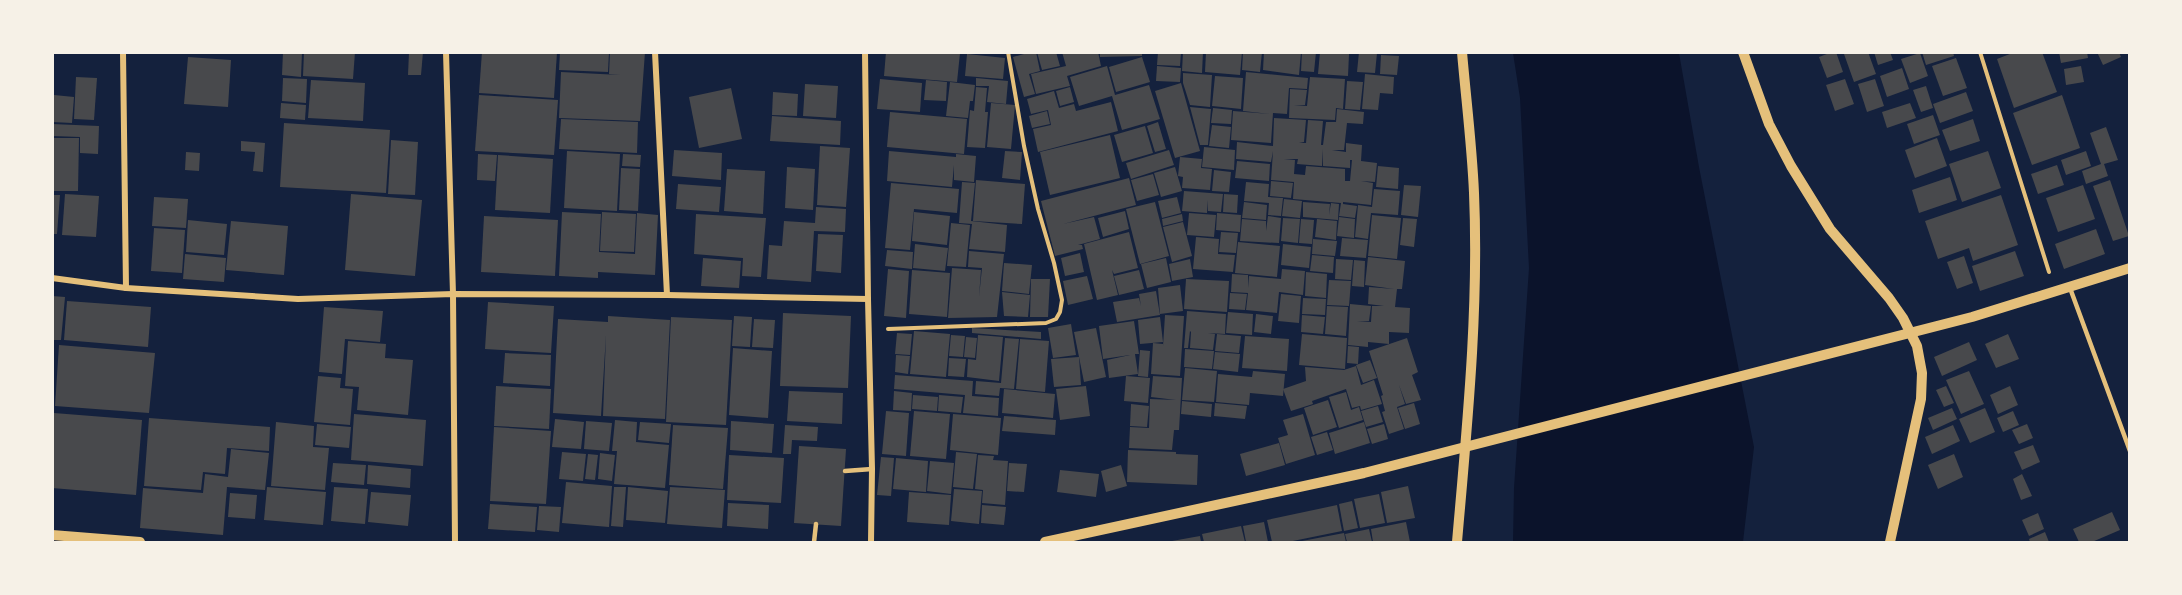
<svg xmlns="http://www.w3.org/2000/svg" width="2182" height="595" viewBox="0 0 2182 595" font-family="Poppins,sans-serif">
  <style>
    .water { fill: #0b132b }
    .building { fill: #48494c; fill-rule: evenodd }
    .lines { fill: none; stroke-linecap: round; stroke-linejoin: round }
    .path { stroke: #e5c07b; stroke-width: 4 }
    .service { stroke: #e5c07b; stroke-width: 4.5 }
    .minor { stroke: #e5c07b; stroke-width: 6 }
    .tertiary { stroke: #e5c07b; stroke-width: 10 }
  </style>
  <rect width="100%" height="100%" fill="#14213d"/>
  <polygon class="water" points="1513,53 1679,53 1699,167 1754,447 1743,542 1513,542 1514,488 1529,268 1520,98"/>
  <g class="building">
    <polygon points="283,52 302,52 301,77 282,75"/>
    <polygon points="304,52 355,52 353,79 303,76"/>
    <polygon points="409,52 423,52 421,75 408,75"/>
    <polygon points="482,52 557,52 554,98 479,93"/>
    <polygon points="560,52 609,52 608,72 559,70"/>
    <polygon points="610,52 645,52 640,121 559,118 561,72 620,75 609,74"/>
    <polygon points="886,52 960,53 957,82 884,76"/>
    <polygon points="1031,52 1036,52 1040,71 1029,74 1035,94 1024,97 1013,57"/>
    <polygon points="1037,52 1056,52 1060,66 1042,70"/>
    <polygon points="1062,52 1098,52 1101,66 1067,76 1070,86 1036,94 1031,74 1066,66"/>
    <polygon points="1100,52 1142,52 1142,56 1100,57"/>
    <polygon points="1158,52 1181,52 1180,66 1157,65"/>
    <polygon points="1183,52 1203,52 1202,73 1182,71"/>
    <polygon points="1206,52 1242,52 1240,75 1205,72"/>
    <polygon points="1243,52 1262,52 1260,72 1242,70"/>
    <polygon points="1264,52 1301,52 1299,75 1263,70"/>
    <polygon points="1302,52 1316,52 1314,72 1301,71"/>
    <polygon points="1320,52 1349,54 1348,76 1318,74"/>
    <polygon points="1359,52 1377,53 1375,73 1357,72"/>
    <polygon points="1832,52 1836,52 1843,72 1827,78 1819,57"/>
    <polygon points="1848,52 1868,52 1876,74 1854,82 1844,54"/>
    <polygon points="1874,52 1890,52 1893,60 1878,65"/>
    <polygon points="1922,52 1953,52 1954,56 1926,65"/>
    <polygon points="2015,52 2042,52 2057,92 2014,108 1997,59"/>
    <polygon points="2059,52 2087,52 2088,58 2061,63"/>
    <polygon points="2097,52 2119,52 2121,57 2103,65"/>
    <polygon points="1920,53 1928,76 1910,83 1901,59"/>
    <polygon points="967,54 1005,58 1003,79 965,76"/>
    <polygon points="1381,55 1399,56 1397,75 1380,74"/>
    <polygon points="188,57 231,60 228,107 184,104"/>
    <polygon points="1142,57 1150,82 1116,92 1109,67"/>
    <polygon points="1956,58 1967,88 1943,96 1932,66"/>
    <polygon points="1107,66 1115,95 1149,85 1160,119 1122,130 1112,96 1079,106 1070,77"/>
    <polygon points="1157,66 1181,68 1180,82 1156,81"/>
    <polygon points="2081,66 2084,82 2066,85 2064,69"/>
    <polygon points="1902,68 1909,89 1887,97 1880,76"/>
    <polygon points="1246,72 1308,78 1307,89 1289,88 1287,114 1273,113 1271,143 1231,140 1233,111 1270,114 1243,111"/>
    <polygon points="1183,73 1212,75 1210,107 1190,105 1183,83"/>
    <polygon points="1365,74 1394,77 1393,94 1380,93 1378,110 1362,109"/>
    <polygon points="1215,76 1243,78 1241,109 1212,106"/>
    <polygon points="76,77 97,78 94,120 74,119"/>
    <polygon points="1310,77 1345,79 1343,109 1336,108 1335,120 1289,118 1290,89 1307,90 1305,105 1294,105 1307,106"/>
    <polygon points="283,78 307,79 306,103 282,101"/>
    <polygon points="976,78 1008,81 1006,104 987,102 989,86 976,86"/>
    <polygon points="880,79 922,83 920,112 877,109"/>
    <polygon points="1845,79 1854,104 1835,111 1826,85"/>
    <polygon points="1875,79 1884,106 1867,112 1858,84"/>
    <polygon points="311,80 365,83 363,121 308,118"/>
    <polygon points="926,80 947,82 946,101 924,100"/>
    <polygon points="1347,81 1363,82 1360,110 1345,109"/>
    <polygon points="950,82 975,85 973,101 970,101 968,118 946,116"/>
    <polygon points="1181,83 1200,151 1175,158 1155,91"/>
    <polygon points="805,84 838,86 836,118 803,116"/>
    <polygon points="1926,86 1933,108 1921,112 1913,90"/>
    <polygon points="976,87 987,88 985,112 988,112 985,148 967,147 970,110 974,111"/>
    <polygon points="1070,87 1074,102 1060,106 1056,91"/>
    <polygon points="731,88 742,139 699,148 689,97"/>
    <polygon points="1054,91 1059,108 1074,104 1076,111 1111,102 1118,131 1038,152 1033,129 1051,125 1048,110 1031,114 1027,99"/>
    <polygon points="773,92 798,94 797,116 772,115"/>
    <polygon points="1966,92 1973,111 1940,123 1933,104"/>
    <polygon points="54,95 74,97 72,123 52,122"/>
    <polygon points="479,95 558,100 554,155 475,151"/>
    <polygon points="2062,95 2080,148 2032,165 2013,113"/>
    <polygon points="281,103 306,105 305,120 280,118"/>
    <polygon points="991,103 1015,105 1011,149 987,147"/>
    <polygon points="1910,103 1916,118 1887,128 1882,112"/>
    <polygon points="1190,107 1211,109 1208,145 1200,145"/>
    <polygon points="1213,108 1232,110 1231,124 1211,123"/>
    <path d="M1337,109l27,3 -1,12 -16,-1 -3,27h-12l14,2v-9l16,2 -1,16 16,2 -2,19 -14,-1 12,2 -2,22 -28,-3v2l14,2 -2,12 -16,-2 2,-13 -48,-4 1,-17 -23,-2 2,-29 -2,11 -35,-3 1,-17 36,4 1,-28 32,2 -2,22 -5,1h7l2,-23 15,1 -2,24h2l3,-23h10zM1323,149v17l27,2v-8h2l-2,21h-5v6v-18l-39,-3 -1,9 -11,-1 1,-14 -11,-1h14l-1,5 25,2z"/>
    <polygon points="1047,111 1050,124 1032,128 1029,116"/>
    <polygon points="890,112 967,119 964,154 887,147"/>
    <polygon points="1933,115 1940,135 1914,144 1907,124"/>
    <polygon points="772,116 841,121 840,145 770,141"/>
    <polygon points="561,119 638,122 637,153 559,149"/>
    <polygon points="1973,119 1980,141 1950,151 1942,130"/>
    <polygon points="1158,122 1166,149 1155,152 1147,126"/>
    <polygon points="284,123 390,130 386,193 280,187"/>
    <polygon points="52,124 99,126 98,154 80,153 80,137 52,136"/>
    <polygon points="1212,125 1231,127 1229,148 1209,146"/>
    <polygon points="1145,126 1153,153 1122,162 1114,135"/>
    <polygon points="2106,127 2118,160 2104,164 2108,176 2086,184 2082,171 2101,164 2090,133"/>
    <polygon points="1110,135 1120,178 1050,195 1040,152"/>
    <polygon points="52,138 79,138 78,191 52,191"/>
    <polygon points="1937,138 1947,166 1915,178 1905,150"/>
    <polygon points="391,140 418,142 415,195 388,194"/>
    <polygon points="241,141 265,143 263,172 253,171 255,152 241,151"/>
    <polygon points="820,146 850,148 846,207 817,205"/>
    <polygon points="1204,147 1235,150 1234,170 1202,167"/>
    <polygon points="674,150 722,153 721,180 672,176"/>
    <polygon points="1169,150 1174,165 1131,179 1126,163"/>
    <polygon points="567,151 620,154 617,211 564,208"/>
    <polygon points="889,151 956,157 956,154 976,156 974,182 954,180 954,165 952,187 887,181"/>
    <polygon points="1005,151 1022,152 1020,180 1002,178"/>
    <polygon points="1988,151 2001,188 1962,202 1949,164"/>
    <polygon points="2086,151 2091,166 2066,175 2061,160"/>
    <polygon points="186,152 200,153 199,171 185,170"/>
    <polygon points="478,154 497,155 495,181 477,180"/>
    <polygon points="623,154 641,155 640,167 622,166"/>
    <polygon points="498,155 553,159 550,213 495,210"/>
    <polygon points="1180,157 1202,159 1201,168 1212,169 1210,190 1182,188 1183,177 1178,176"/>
    <polygon points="1237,161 1270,164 1269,181 1235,178"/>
    <polygon points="2057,165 2064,185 2038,194 2031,174"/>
    <polygon points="1378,166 1399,168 1398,189 1376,187"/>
    <polygon points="787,167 815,169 813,210 785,208"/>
    <polygon points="1175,167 1182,191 1161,197 1154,173"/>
    <polygon points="621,168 640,169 638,211 619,210"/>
    <polygon points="727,169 765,171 763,214 724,211"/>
    <polygon points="1214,170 1231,172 1229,192 1212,191"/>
    <polygon points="1153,174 1159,195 1137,201 1131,180"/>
    <polygon points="1950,177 1957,200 1919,213 1912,190"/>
    <polygon points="1129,178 1136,205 1063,224 1094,217 1100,239 1078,245 1082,245 1083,249 1055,256 1041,201"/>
    <polygon points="976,180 1025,184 1022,224 973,221"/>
    <polygon points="2110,180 2129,236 2113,241 2093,186"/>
    <polygon points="1271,181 1293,183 1291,198 1270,196"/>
    <polygon points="962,182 975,183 971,221 1007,225 1005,252 969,249 972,224 959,223"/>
    <polygon points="1246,182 1269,184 1268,197 1283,198 1281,216 1268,215 1269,203 1244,201"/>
    <polygon points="891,183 959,189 957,213 914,209 910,250 885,248"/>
    <polygon points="678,184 721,187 719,212 676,209"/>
    <polygon points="1404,185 1421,186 1418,217 1401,215"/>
    <polygon points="2083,185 2095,219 2058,232 2046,198"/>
    <polygon points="1374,189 1400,191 1398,215 1371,213 1368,239 1355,237 1358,205 1372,207"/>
    <polygon points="1184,191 1223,194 1221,212 1208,211 1208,200 1207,213 1182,211"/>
    <polygon points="65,194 99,196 96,237 62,235"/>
    <polygon points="351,194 422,200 415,276 345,270"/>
    <polygon points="1224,194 1238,195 1237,213 1223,212"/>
    <polygon points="52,195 60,195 57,234 52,234"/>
    <polygon points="2001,195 2018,245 1973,261 1969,248 1938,259 1925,221"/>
    <polygon points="154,197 188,199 186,228 152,226"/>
    <polygon points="1177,197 1181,213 1162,218 1158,201"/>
    <polygon points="1284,199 1302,201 1300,218 1282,216"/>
    <polygon points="1155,202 1169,256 1140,264 1126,209"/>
    <polygon points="1244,202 1267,205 1266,220 1242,218"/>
    <polygon points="1303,202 1330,204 1329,215 1331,203 1339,204 1338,220 1303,217"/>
    <polygon points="816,207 846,209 845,232 814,231 811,282 767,279 769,245 782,246 784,221 815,223"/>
    <polygon points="1125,211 1129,229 1103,237 1098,218"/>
    <polygon points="562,212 601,214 599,252 635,254 637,213 658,215 655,275 598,272 598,278 559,276"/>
    <polygon points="602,212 636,214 634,252 600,251"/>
    <polygon points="914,212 950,216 947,245 912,241"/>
    <polygon points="1189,213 1216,215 1214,237 1187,235"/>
    <polygon points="1217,213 1241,215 1240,232 1216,230"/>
    <polygon points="696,214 766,218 761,277 742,276 743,258 694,254"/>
    <polygon points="1182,214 1183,221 1163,226 1162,219"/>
    <polygon points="1372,215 1401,218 1397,259 1368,256"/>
    <polygon points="484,216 558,220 555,276 481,272"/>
    <polygon points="1268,216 1281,218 1279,243 1240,241 1242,219 1266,221 1266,231"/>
    <polygon points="1339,217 1355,219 1354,238 1337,236"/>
    <polygon points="1283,218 1300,219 1298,243 1281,241"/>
    <polygon points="1403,218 1417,219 1414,247 1400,245"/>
    <polygon points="1301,219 1314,220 1312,244 1299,243"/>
    <polygon points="1317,219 1337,221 1336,240 1315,237"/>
    <polygon points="188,220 227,224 224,255 186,252"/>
    <polygon points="231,221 288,226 284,275 226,270"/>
    <polygon points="1183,222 1192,256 1172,262 1163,227"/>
    <polygon points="951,223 970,225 966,267 947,266"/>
    <polygon points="154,228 185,230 182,273 151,271"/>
    <polygon points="2096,229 2105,254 2064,269 2055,244"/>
    <polygon points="1129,232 1138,268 1114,274 1112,270 1118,295 1097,300 1084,244"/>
    <polygon points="1221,232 1238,233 1236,253 1219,252"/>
    <polygon points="818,234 843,235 841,273 816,271"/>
    <polygon points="1196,237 1219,239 1218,254 1235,255 1233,272 1193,269"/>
    <polygon points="1342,238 1368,240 1366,258 1340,256"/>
    <polygon points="1313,239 1337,241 1335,256 1312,254"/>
    <polygon points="1238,242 1280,246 1277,277 1235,273"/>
    <polygon points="915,244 948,248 945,271 913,268"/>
    <polygon points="1283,244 1311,247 1309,268 1281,265"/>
    <polygon points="887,250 913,252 912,269 885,266"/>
    <polygon points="969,251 1004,254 997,317 948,318 952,268 981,270 979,297 982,268 968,267"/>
    <polygon points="2015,251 2024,276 1980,291 1972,266"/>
    <polygon points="1080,253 1084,272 1065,276 1061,258"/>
    <polygon points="185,254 226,258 224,282 183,279"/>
    <polygon points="1312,255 1334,257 1333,273 1310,271"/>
    <polygon points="1964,256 1973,283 1957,289 1947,262"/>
    <polygon points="1368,257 1405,261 1402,289 1397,289 1395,307 1410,308 1409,333 1389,332 1389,344 1368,342 1368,347 1348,345 1350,304 1371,306 1369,321 1357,321 1371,322 1372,306 1384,306 1368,304 1369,287 1394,289 1365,285"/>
    <polygon points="703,258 741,261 739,288 701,286"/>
    <polygon points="1166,258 1171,282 1147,288 1141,264"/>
    <polygon points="1190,259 1193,277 1172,281 1169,264"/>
    <polygon points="1336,259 1353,260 1351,280 1335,279"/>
    <polygon points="1354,260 1365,261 1364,287 1352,286"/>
    <polygon points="1004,263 1032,265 1029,294 1002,291"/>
    <polygon points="888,269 909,271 906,318 884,316"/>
    <polygon points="1282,269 1305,271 1303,295 1279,292 1277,313 1246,310 1248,293 1231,292 1232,274 1248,275 1248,288 1249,276 1281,279"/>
    <polygon points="912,270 950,273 947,317 909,314"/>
    <polygon points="1139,270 1144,289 1119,295 1114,276"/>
    <polygon points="1306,272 1327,274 1326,298 1305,296"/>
    <polygon points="1087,276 1093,299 1068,305 1063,281"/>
    <polygon points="1031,279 1050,279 1048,317 1030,317"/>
    <polygon points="1186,279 1229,281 1227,312 1184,309"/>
    <polygon points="1329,280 1351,281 1349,306 1327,305"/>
    <polygon points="1180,285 1183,311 1160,314 1158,288"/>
    <polygon points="1156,291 1160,315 1117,322 1113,302 1139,298 1141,306 1139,294"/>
    <polygon points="1002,292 1030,295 1028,317 1004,316"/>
    <polygon points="1230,293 1247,294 1245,310 1229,309"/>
    <polygon points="1281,294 1301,296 1299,323 1278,321"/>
    <polygon points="52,296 65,297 61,340 52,340"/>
    <polygon points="1303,298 1326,299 1325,315 1302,314"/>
    <polygon points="67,301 151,307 148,347 64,340"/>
    <polygon points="488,302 554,306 551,353 485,349"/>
    <polygon points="1327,306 1348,307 1346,336 1325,334"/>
    <polygon points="324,307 383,311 380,342 345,339 342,374 319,372"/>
    <polygon points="1187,311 1226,314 1225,334 1208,333 1215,334 1213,350 1190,348 1191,332 1190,331 1188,348 1184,348"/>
    <polygon points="1228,312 1253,314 1252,335 1226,333"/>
    <polygon points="783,313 851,316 848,388 780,386"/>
    <polygon points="1256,314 1273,316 1271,334 1254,332"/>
    <polygon points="1165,315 1184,316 1180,376 1151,374 1153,343 1163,344 1163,346"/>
    <polygon points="1302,315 1325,317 1323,334 1301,332"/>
    <polygon points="608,316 670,320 665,419 603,416 606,335 601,416 553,413 558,319 608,322"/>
    <polygon points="734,316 752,317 750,347 732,346"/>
    <polygon points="671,317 732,320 726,425 666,422"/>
    <polygon points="1160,317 1163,342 1140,344 1138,320"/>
    <polygon points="754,319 775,320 773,348 752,347"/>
    <polygon points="1134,321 1139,354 1135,354 1138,374 1109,378 1107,360 1130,355 1103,359 1099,326"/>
    <polygon points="1071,324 1076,355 1053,358 1048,328"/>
    <polygon points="972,328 1041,332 1041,339 972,333"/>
    <polygon points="1096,328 1106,377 1084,382 1074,332"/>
    <polygon points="914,331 950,334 946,377 910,374"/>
    <polygon points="897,333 912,334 910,355 895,354"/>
    <polygon points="1217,334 1241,336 1239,353 1215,351"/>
    <polygon points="1302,334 1347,338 1345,369 1299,365"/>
    <polygon points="2008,334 2019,359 1996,368 1985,344"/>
    <polygon points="951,335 965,336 963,357 949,356"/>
    <polygon points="978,335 1003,337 999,381 967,377 968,359 976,360"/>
    <polygon points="1245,336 1289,339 1287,371 1242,368"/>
    <polygon points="966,337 977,338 975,358 964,357"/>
    <polygon points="1005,338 1019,339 1014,389 1000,388 999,396 975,394 976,381 1001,383"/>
    <polygon points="1407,338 1418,372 1412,375 1421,400 1406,404 1399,385 1405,404 1397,407 1404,429 1389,434 1382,412 1385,411 1381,396 1383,395 1369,351"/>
    <polygon points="1020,339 1049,341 1045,392 1016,389"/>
    <polygon points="348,341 386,344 385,358 413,360 408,415 357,410 359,387 345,386"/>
    <polygon points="1969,342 1977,360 1942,376 1934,357"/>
    <polygon points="59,345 155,353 149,413 55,406"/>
    <polygon points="1348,346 1359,347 1358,364 1347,363"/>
    <polygon points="733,348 772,351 768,418 729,415"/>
    <polygon points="1185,349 1214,351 1212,369 1184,367"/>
    <polygon points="1140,350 1150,351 1148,377 1138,376"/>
    <polygon points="1215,352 1240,354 1238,372 1213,369"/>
    <polygon points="505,353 551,355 550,386 503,383"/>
    <polygon points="896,355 910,356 908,374 895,372"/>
    <polygon points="1079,357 1081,385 1054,387 1051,359"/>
    <polygon points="949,358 966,359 964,377 948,376"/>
    <polygon points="1370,360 1377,378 1363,383 1356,365"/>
    <polygon points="1356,366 1361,385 1374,380 1382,404 1361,410 1360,406 1352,408 1346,389 1312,401 1313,404 1291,411 1283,389 1306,381 1305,367 1344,370"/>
    <polygon points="1185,368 1217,371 1214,402 1182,400"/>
    <polygon points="1253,371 1285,374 1283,396 1250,393 1249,405 1216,402 1218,374 1252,377"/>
    <polygon points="1969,371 1984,404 1961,414 1946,380"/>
    <polygon points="895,375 973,381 972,396 999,398 998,416 963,413 965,395 894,389"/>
    <polygon points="318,376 341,378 340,388 353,389 350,425 314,422"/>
    <polygon points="1126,376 1150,378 1148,403 1124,401"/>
    <polygon points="1153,376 1182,378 1179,430 1174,430 1172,450 1129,448 1130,427 1149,428 1150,399 1176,400 1151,397"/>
    <polygon points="496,386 551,389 549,429 494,426"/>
    <polygon points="1086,386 1090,416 1060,420 1056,389"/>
    <polygon points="1946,386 1954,403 1944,407 1936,390"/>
    <polygon points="2010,386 2018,405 1998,414 1990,395"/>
    <polygon points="1004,389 1055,394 1053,418 1002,413"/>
    <polygon points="789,391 843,393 842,424 787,421"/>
    <polygon points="894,391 912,393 911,411 893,410"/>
    <polygon points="1346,392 1351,410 1359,407 1363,420 1339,428 1329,397"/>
    <polygon points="913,395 938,397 937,411 912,409"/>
    <polygon points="939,395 963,397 961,413 938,411"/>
    <polygon points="1328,400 1337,427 1313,435 1304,408"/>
    <polygon points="1182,401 1212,404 1211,417 1181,414"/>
    <polygon points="1215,403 1247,406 1245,419 1214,416"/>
    <polygon points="1414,403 1420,424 1405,429 1398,408"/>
    <polygon points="1131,404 1149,406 1147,427 1130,426"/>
    <polygon points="1378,406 1383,422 1366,427 1361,411"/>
    <polygon points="1952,408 1957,419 1933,430 1928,418"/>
    <polygon points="1985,408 1995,432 1970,443 1959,419"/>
    <polygon points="886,411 909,413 906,456 882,454"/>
    <polygon points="914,411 950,414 946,459 910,456"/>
    <polygon points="2013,411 2019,425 2003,432 1997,418"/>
    <polygon points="54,413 142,420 136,495 52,488"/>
    <polygon points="354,414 426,420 423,466 351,460"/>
    <polygon points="953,414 1001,418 998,455 950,450"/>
    <polygon points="1303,414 1315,455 1286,464 1278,438 1288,435 1283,420"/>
    <polygon points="1004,416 1056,420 1055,435 1002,431"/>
    <polygon points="149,418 270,427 269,451 227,448 225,474 203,472 201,490 144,486"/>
    <polygon points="555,419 584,422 581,449 552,447"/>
    <polygon points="615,420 637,422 636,442 669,445 665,488 614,484 617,451 612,451"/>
    <polygon points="586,421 612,423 609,451 584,449"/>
    <polygon points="731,421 774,424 772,453 730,450"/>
    <polygon points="276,422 314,426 313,447 329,448 325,490 271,486"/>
    <polygon points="640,422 671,424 669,443 638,440"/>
    <polygon points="1364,422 1370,443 1335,454 1329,433"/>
    <polygon points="317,424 351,427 349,448 315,445"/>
    <polygon points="1384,424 1388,439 1372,444 1367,429"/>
    <polygon points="2027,424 2033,438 2019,444 2012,430"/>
    <polygon points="673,425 728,428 723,489 669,485"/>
    <polygon points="785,425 818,427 817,441 792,440 791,454 783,454"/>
    <polygon points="1953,425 1960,441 1932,454 1925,437"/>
    <polygon points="494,427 551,431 546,504 490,501"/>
    <polygon points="1327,432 1333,450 1317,455 1311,437"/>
    <polygon points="1279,443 1285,465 1246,476 1240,454"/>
    <polygon points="2033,445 2040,462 2022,470 2014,452"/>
    <polygon points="799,446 846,449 841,526 794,523"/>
    <polygon points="231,449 269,453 265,490 227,487 223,535 140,528 143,488 203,493 205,474 228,477"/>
    <polygon points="1128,450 1176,452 1176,454 1198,455 1197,485 1127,482"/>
    <polygon points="562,452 586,454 583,481 559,479"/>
    <polygon points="956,452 977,454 973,489 953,487"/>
    <polygon points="600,453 615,455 612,481 598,479"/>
    <polygon points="588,454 598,455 595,480 585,479"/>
    <polygon points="1954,454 1963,477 1938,489 1928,465"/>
    <polygon points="729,455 784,458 781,503 727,500"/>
    <polygon points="978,455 994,456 993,460 1008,461 1005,505 982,503 983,490 975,489"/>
    <polygon points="881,457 894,458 891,496 877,495"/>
    <polygon points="896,458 928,461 926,492 893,489"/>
    <polygon points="930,461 954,463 951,494 927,491"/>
    <polygon points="333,463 366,465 364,485 331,482"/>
    <polygon points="1009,463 1027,464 1024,492 1007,491"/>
    <polygon points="368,465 411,469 410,488 367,484"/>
    <polygon points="1121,465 1127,486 1106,492 1101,471"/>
    <polygon points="1060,470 1099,474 1096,497 1057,492"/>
    <polygon points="2022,474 2032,496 2021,500 2013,479"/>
    <polygon points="566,482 612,486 609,527 562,523"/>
    <polygon points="1408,486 1415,518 1387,523 1381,492"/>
    <polygon points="267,487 326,492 323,525 264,520"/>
    <polygon points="334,487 368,489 365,524 331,521"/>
    <polygon points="614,487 626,487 623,527 611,526"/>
    <polygon points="628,487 668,491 665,523 626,520"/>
    <polygon points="670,487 725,490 722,528 667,524"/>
    <polygon points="954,489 982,491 979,524 951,521"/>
    <polygon points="371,492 411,495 408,526 368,522"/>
    <polygon points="909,492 951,495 949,525 907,522"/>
    <polygon points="230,493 257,495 255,519 228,517"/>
    <polygon points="1379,494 1385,523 1360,528 1354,499"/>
    <polygon points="1352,501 1358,528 1344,531 1339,504"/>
    <polygon points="728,503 769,505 768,529 727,526"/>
    <polygon points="490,504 537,507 535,532 488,529"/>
    <polygon points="982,505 1006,507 1004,525 981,523"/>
    <polygon points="1337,505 1342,531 1288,542 1272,542 1267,520"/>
    <polygon points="539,506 561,507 559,532 537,530"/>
    <polygon points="2112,512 2120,530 2092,542 2079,542 2073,529"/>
    <polygon points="2038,513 2044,529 2029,536 2022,520"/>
    <polygon points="1264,522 1268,542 1246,542 1243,526"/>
    <polygon points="1406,522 1410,542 1373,542 1371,529"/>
    <polygon points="1241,526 1245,542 1204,542 1202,534"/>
    <polygon points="1369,529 1372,542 1347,542 1345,534"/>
    <polygon points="2045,532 2049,542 2030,542 2029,539"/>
    <polygon points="1344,533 1346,542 1302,542 1302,541"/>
    <polygon points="1200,536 1201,542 1172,542 1172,541"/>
  </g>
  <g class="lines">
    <g class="path">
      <polyline points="1980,52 2049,272"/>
      <polyline points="888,329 1046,323 1056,319 1060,312 1062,300 1054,263 1038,209 1024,146 1008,52"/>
    </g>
    <g class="service">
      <polyline points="2070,288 2130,451"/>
      <polyline points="845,471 872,469"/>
      <polyline points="814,542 816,524"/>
    </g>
    <g class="minor">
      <polyline points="123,52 126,288"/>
      <polyline points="446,52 453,294 455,542"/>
      <polyline points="655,52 667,295"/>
      <polyline points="865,52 868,299 872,469 871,542"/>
      <polyline points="52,278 126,288 298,299 453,294 667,295 868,299"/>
    </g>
    <g class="tertiary">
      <polyline points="1743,52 1769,124 1791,166 1830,229 1889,298 1903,318 1917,346 1922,373 1921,399 1890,542"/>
      <polyline points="52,535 140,542"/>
      <polyline points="1045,542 1364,473 1972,317 2130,268"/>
      <path d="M1457,542c10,-115 22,-233 17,-349 -2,-47 -8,-94 -12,-141"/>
    </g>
  </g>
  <rect width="2182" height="595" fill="none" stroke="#f6f1e7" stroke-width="108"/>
</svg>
